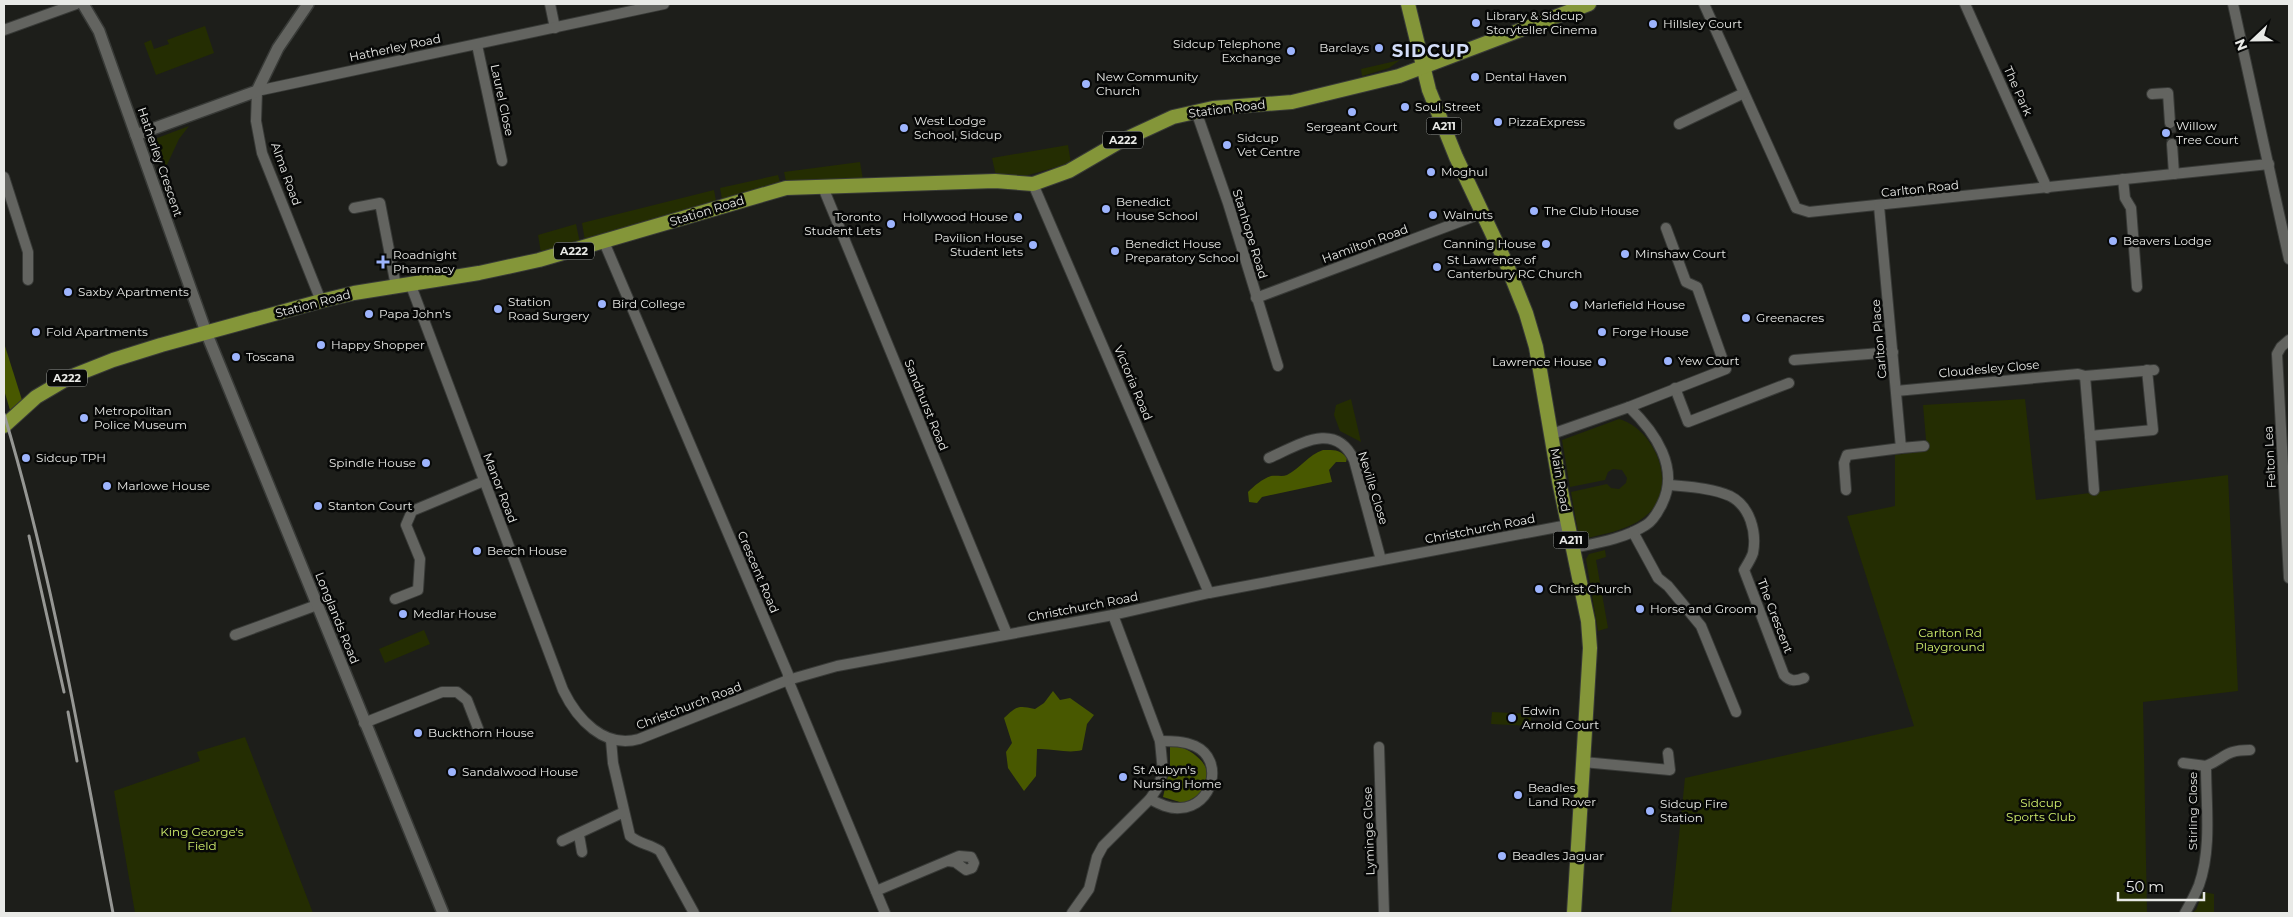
<svg xmlns="http://www.w3.org/2000/svg" width="2293" height="917" viewBox="0 0 2293 917" font-family="Montserrat,sans-serif">
  <style>
    .green { fill: #242d02 }
    .forest { fill: #485800 }
    .lines { fill: none; stroke-linecap: round; stroke-linejoin: round }
    .minor-tunnel { stroke: #3b3c39; stroke-width: 10; stroke-dasharray: 10 5; stroke-linecap: butt }
    .minor-casing { stroke: #383a37; stroke-width: 12 }
    .tertiary-casing { stroke: #383a37; stroke-width: 14 }
    .primary-casing { stroke: #383a37; stroke-width: 16 }
    .minor { stroke: #636460; stroke-width: 10 }
    .tertiary { stroke: #636460; stroke-width: 11 }
    .primary { stroke: #849639; stroke-width: 14 }
    .rail { stroke: #969794; stroke-width: 3 }
    .poi-dot { fill: #9db4fd; stroke: #070807; stroke-width: 2 }
    .labels { text-anchor: middle; stroke-width: 5; stroke-linejoin: round; paint-order: stroke }
    .shield { fill: #070807; stroke: #a4a6a3; stroke-width: 1 }
    .shield-label { font-size: 11px; font-weight: bold; fill: #e8e9e6 }
    .poi-label { font-size: 12px; fill: #e8e9e6; stroke: #070807; text-anchor: start }
    .street-label { font-size: 12px; fill: #e8e9e6; stroke: #070807 }
    .park-label { font-size: 12px; fill: #d1ef6d; stroke: #070807 }
    .district-label { font-size: 18px; font-weight: bold; letter-spacing: 1px; fill: #d2dcf8; stroke: #070807 }
  </style>
  <rect width="100%" height="100%" fill="#1d1e1a"/>
  <g class="green">
    <polygon points="205,26 214,53 156,75 144,43 151,40 154,49 169,44 167,40"/>
    <polygon points="1400,60 1389,68 1362,76 1361,69"/>
    <polygon points="189,126 179,139 165,169 162,166 152,140"/>
    <polygon points="1068,145 1071,163 1025,176 996,176 992,158"/>
    <polygon points="860,162 863,180 786,181 784,172"/>
    <polygon points="778,175 780,182 722,199 720,188"/>
    <polygon points="714,190 716,201 585,241 582,223"/>
    <polygon points="576,224 580,243 541,253 538,235"/>
    <polygon points="1351,399 1361,442 1340,431 1334,415 1336,405"/>
    <polygon points="2025,399 2036,500 2228,475 2238,691 2143,702 2147,913 1671,913 1685,778 1914,726 1847,516 1895,506 1895,455 1927,451 1923,405"/>
    <path d="M1619,419c38,11 62,72 24,99 -17,13 -41,16 -62,22l-2,-3 -8,-45 36,-8 4,4 8,1 7,-6 1,-5 -5,-8 -9,-1 -5,3 -3,8 -35,7 -8,-47z"/>
    <polygon points="1605,550 1606,557 1596,560 1608,628 1598,631 1586,559 1589,554"/>
    <polygon points="424,630 430,644 385,663 379,649"/>
    <polygon points="1492,712 1531,714 1531,726 1491,724"/>
    <polygon points="245,737 313,913 135,913 114,791 200,761 197,752"/>
    <polygon points="2203,892 2214,894 2214,913 2192,913 2196,910"/>
  </g>
  <g class="forest">
    <polygon points="4,343 22,400 10,410 4,390"/>
    <path d="M1323,450c10,0 17,-1 24,8l-1,4h-10l-7,8 3,12 -70,15 -5,6 -8,-1 -1,-10c6,-6 14,-13 23,-16 6,-1 11,1 16,-1 14,-7 21,-20 36,-25z"/>
    <path d="M1053,691l7,9 10,-2 24,17 -7,9 -5,26c-15,4 -29,-2 -45,-1l-1,27 -12,15 -16,-23 -2,-16 6,-9 -8,-25c13,-12 14,-13 31,-9l9,-6z"/>
    <path d="M1178,746c34,12 44,43 5,57l-20,-6 7,-30v-20z"/>
  </g>
  <g class="lines">
    <polyline class="minor-tunnel" points="2170,123 2172,144"/>
    <defs>
      <g id="minor">
        <polyline points="550,4 555,28"/>
        <polyline points="1704,4 1796,208 1809,212 2269,164"/>
        <polyline points="1965,4 2047,188"/>
        <polyline points="2233,4 2289,259"/>
        <polyline points="4,30 76,4"/>
        <polyline points="477,45 502,161"/>
        <polyline points="2152,94 2168,93 2170,123"/>
        <polyline points="1196,111 1228,203 1278,366"/>
        <polyline points="1679,124 1744,93"/>
        <polyline points="2172,144 2174,174"/>
        <polyline points="4,177 28,252 28,280"/>
        <polyline points="2123,179 2125,198 2131,208 2137,287"/>
        <polyline points="1033,184 1209,593"/>
        <polyline points="822,185 1007,634"/>
        <polyline points="1879,206 1901,448 1924,446"/>
        <polyline points="354,208 380,203 396,286"/>
        <polyline points="604,242 788,674 788,680 885,913"/>
        <path d="M410,283l153,407c14,29 41,59 76,49l149,-59 49,-14 276,-51 96,-22 359,-68"/>
        <polyline points="1256,298 1483,213"/>
        <polyline points="321,301 262,153 256,121 257,91 664,4"/>
        <polyline points="2289,340 2281,347 2277,354 2289,578"/>
        <polyline points="1794,360 1893,352"/>
        <polyline points="2085,376 2090,436"/>
        <polyline points="1675,388 1688,422 1789,383"/>
        <polyline points="1896,391 2078,374 2085,376 2154,370"/>
        <polyline points="1629,407 1726,369 1697,287 1686,282 1666,228"/>
        <path d="M1552,434l77,-27c26,25 51,61 33,97 -4,8 -9,17 -16,21 -22,14 -49,18 -73,23"/>
        <path d="M1269,458c30,-13 66,-38 85,2l27,100"/>
        <path d="M1669,485c20,2 43,3 61,11 20,10 27,36 23,57 -2,6 -6,12 -9,17l40,105c6,7 12,6 20,3"/>
        <polyline points="1846,490 1844,463 1847,455 1901,448"/>
        <polyline points="2094,490 2090,436 2153,430 2147,370"/>
        <polyline points="1633,532 1658,578 1668,586 1701,626 1736,712"/>
        <polyline points="395,599 418,590 420,559 406,525 412,511 484,481"/>
        <polyline points="235,635 317,605"/>
        <polyline points="364,723 442,692 457,692 467,700 479,731"/>
        <path d="M611,740l2,23 17,73c9,8 20,8 30,15l34,62"/>
        <polyline points="1379,747 1384,913"/>
        <polyline points="1583,762 1670,770 1668,753"/>
        <polyline points="2183,763 2206,766"/>
        <path d="M1150,799c9,5 19,10 30,9 33,-1 45,-48 15,-62 -11,-5 -23,-5 -35,-5"/>
        <polyline points="579,835 582,852"/>
        <polyline points="562,841 624,812"/>
        <polyline points="876,891 959,856 971,857 974,863 972,868 966,870 955,862 948,861"/>
        <polyline points="1072,913 1089,889 1097,857 1103,846 1150,799 1158,787 1163,772 1160,741 1113,615"/>
        <path d="M2185,913c5,-9 10,-18 14,-28 13,-37 7,-80 7,-119 20,-8 18,-16 44,-16"/>
      </g>
      <g id="tertiary">
        <polyline points="83,4 99,31 206,332 443,913"/>
        <polyline points="136,135 257,91 278,48 308,4"/>
      </g>
      <g id="primary">
        <polyline points="1408,4 1429,90 1456,157 1506,263 1526,313 1536,347 1559,481 1588,621 1590,648 1574,913"/>
        <polyline points="4,426 36,397 70,377 113,360 161,345 321,301 354,293 479,273 539,260 786,188 995,181 1033,184 1069,171 1119,142 1173,117 1213,108 1292,102 1399,76 1589,4"/>
      </g>
    </defs>
    <use href="#minor" class="minor-casing"/>
    <use href="#tertiary" class="tertiary-casing"/>
    <use href="#primary" class="primary-casing"/>
    <use href="#minor" class="minor"/>
    <use href="#tertiary" class="tertiary"/>
    <use href="#primary" class="primary"/>
    <g class="rail">
      <path d="M4,414c49,164 77,332 109,499"/>
      <polyline points="29,536 64,692"/>
      <polyline points="68,712 77,761"/>
    </g>
  </g>
  <g class="poi-dot">
    <circle cx="1476" cy="23" r="5"/>
    <circle cx="1653" cy="24" r="5"/>
    <circle cx="1379" cy="48" r="5"/>
    <circle cx="1291" cy="51" r="5"/>
    <circle cx="1475" cy="77" r="5"/>
    <circle cx="1086" cy="84" r="5"/>
    <circle cx="1405" cy="107" r="5"/>
    <circle cx="1352" cy="112" r="5"/>
    <circle cx="1498" cy="122" r="5"/>
    <circle cx="904" cy="128" r="5"/>
    <circle cx="2166" cy="133" r="5"/>
    <circle cx="1227" cy="145" r="5"/>
    <circle cx="1431" cy="172" r="5"/>
    <circle cx="1106" cy="209" r="5"/>
    <circle cx="1534" cy="211" r="5"/>
    <circle cx="1433" cy="215" r="5"/>
    <circle cx="1018" cy="217" r="5"/>
    <circle cx="891" cy="224" r="5"/>
    <circle cx="2113" cy="241" r="5"/>
    <circle cx="1546" cy="244" r="5"/>
    <circle cx="1033" cy="245" r="5"/>
    <circle cx="1115" cy="251" r="5"/>
    <circle cx="1625" cy="254" r="5"/>
    <path d="M380.5 254.5h5v5h5v5h-5v5h-5v-5h-5v-5h5z"/>
    <circle cx="1437" cy="267" r="5"/>
    <circle cx="68" cy="292" r="5"/>
    <circle cx="602" cy="304" r="5"/>
    <circle cx="1574" cy="305" r="5"/>
    <circle cx="498" cy="309" r="5"/>
    <circle cx="369" cy="314" r="5"/>
    <circle cx="1746" cy="318" r="5"/>
    <circle cx="36" cy="332" r="5"/>
    <circle cx="1602" cy="332" r="5"/>
    <circle cx="321" cy="345" r="5"/>
    <circle cx="236" cy="357" r="5"/>
    <circle cx="1668" cy="361" r="5"/>
    <circle cx="1602" cy="362" r="5"/>
    <circle cx="84" cy="418" r="5"/>
    <circle cx="26" cy="458" r="5"/>
    <circle cx="426" cy="463" r="5"/>
    <circle cx="107" cy="486" r="5"/>
    <circle cx="318" cy="506" r="5"/>
    <circle cx="477" cy="551" r="5"/>
    <circle cx="1539" cy="589" r="5"/>
    <circle cx="1640" cy="609" r="5"/>
    <circle cx="403" cy="614" r="5"/>
    <circle cx="1512" cy="718" r="5"/>
    <circle cx="418" cy="733" r="5"/>
    <circle cx="452" cy="772" r="5"/>
    <circle cx="1123" cy="777" r="5"/>
    <circle cx="1518" cy="795" r="5"/>
    <circle cx="1650" cy="811" r="5"/>
    <circle cx="1502" cy="856" r="5"/>
  </g>
  <g class="labels">
    <g class="shield">
      <rect x="1426.5" y="117.5" width="35" height="17" rx="4"/>
      <rect x="1103" y="131.5" width="40" height="17" rx="4"/>
      <rect x="554" y="242.5" width="40" height="17" rx="4"/>
      <rect x="47" y="369.5" width="40" height="17" rx="4"/>
      <rect x="1553.5" y="531.5" width="35" height="17" rx="4"/>
    </g>
    <g class="shield-label">
      <text x="1444" y="130">A211</text>
      <text x="1123" y="144">A222</text>
      <text x="574" y="255">A222</text>
      <text x="67" y="382">A222</text>
      <text x="1571" y="544">A211</text>
    </g>
    <g class="poi-label">
      <text x="1486" y="20">Library &amp; Sidcup<tspan x="1486" dy="14">Storyteller Cinema</tspan></text>
      <text x="1663" y="28">Hillsley Court</text>
      <text x="1281" y="48" text-anchor="end">Sidcup Telephone<tspan x="1281" dy="14">Exchange</tspan></text>
      <text x="1369" y="52" text-anchor="end">Barclays</text>
      <text x="1096" y="81">New Community<tspan x="1096" dy="14">Church</tspan></text>
      <text x="1485" y="81">Dental Haven</text>
      <text x="1415" y="111">Soul Street</text>
      <text x="914" y="125">West Lodge<tspan x="914" dy="14">School, Sidcup</tspan></text>
      <text x="1508" y="126">PizzaExpress</text>
      <text x="2176" y="130">Willow<tspan x="2176" dy="14">Tree Court</tspan></text>
      <text x="1352" y="131" text-anchor="middle">Sergeant Court</text>
      <text x="1237" y="142">Sidcup<tspan x="1237" dy="14">Vet Centre</tspan></text>
      <text x="1441" y="176">Moghul</text>
      <text x="1116" y="206">Benedict<tspan x="1116" dy="14">House School</tspan></text>
      <text x="1544" y="215">The Club House</text>
      <text x="1443" y="219">Walnuts</text>
      <text x="881" y="221" text-anchor="end">Toronto<tspan x="881" dy="14">Student Lets</tspan></text>
      <text x="1008" y="221" text-anchor="end">Hollywood House</text>
      <text x="1023" y="242" text-anchor="end">Pavilion House<tspan x="1023" dy="14">Student lets</tspan></text>
      <text x="2123" y="245">Beavers Lodge</text>
      <text x="1125" y="248">Benedict House<tspan x="1125" dy="14">Preparatory School</tspan></text>
      <text x="1536" y="248" text-anchor="end">Canning House</text>
      <text x="1635" y="258">Minshaw Court</text>
      <text x="393" y="259">Roadnight<tspan x="393" dy="14">Pharmacy</tspan></text>
      <text x="1447" y="264">St Lawrence of<tspan x="1447" dy="14">Canterbury RC Church</tspan></text>
      <text x="78" y="296">Saxby Apartments</text>
      <text x="508" y="306">Station<tspan x="508" dy="14">Road Surgery</tspan></text>
      <text x="612" y="308">Bird College</text>
      <text x="1584" y="309">Marlefield House</text>
      <text x="379" y="318">Papa John's</text>
      <text x="1756" y="322">Greenacres</text>
      <text x="46" y="336">Fold Apartments</text>
      <text x="1612" y="336">Forge House</text>
      <text x="331" y="349">Happy Shopper</text>
      <text x="246" y="361">Toscana</text>
      <text x="1678" y="365">Yew Court</text>
      <text x="1592" y="366" text-anchor="end">Lawrence House</text>
      <text x="94" y="415">Metropolitan<tspan x="94" dy="14">Police Museum</tspan></text>
      <text x="36" y="462">Sidcup TPH</text>
      <text x="416" y="467" text-anchor="end">Spindle House</text>
      <text x="117" y="490">Marlowe House</text>
      <text x="328" y="510">Stanton Court</text>
      <text x="487" y="555">Beech House</text>
      <text x="1549" y="593">Christ Church</text>
      <text x="1650" y="613">Horse and Groom</text>
      <text x="413" y="618">Medlar House</text>
      <text x="1522" y="715">Edwin<tspan x="1522" dy="14">Arnold Court</tspan></text>
      <text x="428" y="737">Buckthorn House</text>
      <text x="1133" y="774">St Aubyn's<tspan x="1133" dy="14">Nursing Home</tspan></text>
      <text x="462" y="776">Sandalwood House</text>
      <text x="1528" y="792">Beadles<tspan x="1528" dy="14">Land Rover</tspan></text>
      <text x="1660" y="808">Sidcup Fire<tspan x="1660" dy="14">Station</tspan></text>
      <text x="1512" y="860">Beadles Jaguar</text>
    </g>
    <g class="street-label">
      <text transform="translate(395 48) rotate(-12)" y="4">Hatherley Road</text>
      <text transform="translate(2018 91) rotate(66)" y="4">The Park</text>
      <text transform="translate(502 100) rotate(78)" y="4">Laurel Close</text>
      <text transform="translate(1227 109) rotate(-7)" y="4">Station Road</text>
      <text transform="translate(160 162) rotate(71)" y="4">Hatherley Crescent</text>
      <text transform="translate(286 174) rotate(70)" y="4">Alma Road</text>
      <text transform="translate(1920 189) rotate(-6)" y="4">Carlton Road</text>
      <text transform="translate(707 211) rotate(-17)" y="4">Station Road</text>
      <text transform="translate(1250 234) rotate(73)" y="4">Stanhope Road</text>
      <text transform="translate(1365 244) rotate(-20)" y="4">Hamilton Road</text>
      <text transform="translate(313 304) rotate(-15)" y="4">Station Road</text>
      <text transform="translate(1879 339) rotate(-95)" y="4">Carlton Place</text>
      <text transform="translate(1989 369) rotate(-5)" y="4">Cloudesley Close</text>
      <text transform="translate(1133 383) rotate(67)" y="4">Victoria Road</text>
      <text transform="translate(926 405) rotate(68)" y="4">Sandhurst Road</text>
      <text transform="translate(2270 457) rotate(-93)" y="4">Felton Lea</text>
      <text transform="translate(1560 480) rotate(80)" y="4">Main Road</text>
      <text transform="translate(500 488) rotate(69)" y="4">Manor Road</text>
      <text transform="translate(1373 488) rotate(73)" y="4">Neville Close</text>
      <text transform="translate(1480 529) rotate(-11)" y="4">Christchurch Road</text>
      <text transform="translate(758 572) rotate(67)" y="4">Crescent Road</text>
      <text transform="translate(1083 607) rotate(-11)" y="4">Christchurch Road</text>
      <text transform="translate(1775 616) rotate(69)" y="4">The Crescent</text>
      <text transform="translate(337 618) rotate(68)" y="4">Longlands Road</text>
      <text transform="translate(689 706) rotate(-21)" y="4">Christchurch Road</text>
      <text transform="translate(2193 811) rotate(-90)" y="4">Stirling Close</text>
      <text transform="translate(1369 831) rotate(-92)" y="4">Lyminge Close</text>
    </g>
    <g class="park-label">
      <text x="1950" y="637">Carlton Rd<tspan x="1950" dy="14">Playground</tspan></text>
      <text x="2041" y="807">Sidcup<tspan x="2041" dy="14">Sports Club</tspan></text>
      <text x="202" y="836">King George's<tspan x="202" dy="14">Field</tspan></text>
    </g>
    <g class="district-label">
      <text x="1431" y="57">SIDCUP</text>
    </g>
  </g>
  <rect width="2293" height="917" fill="none" stroke="#e8e9e6" stroke-width="10"/>
  <g transform="translate(2253 40) rotate(248)" stroke="#070807" stroke-width="4" paint-order="stroke">
  <path d="M0-4L9 19L0 12L-9 19Z" fill="#e8e9e6"/>
  <text y="-8" font-size="14" font-weight="bold" text-anchor="middle" fill="#e8e9e6">N</text>
  </g>
  <path d="M2118 892v8h86v-8" fill="none" stroke="#e8e9e6" stroke-width="2.5"/>
  <text x="2126" y="892" font-size="15" fill="#e8e9e6" stroke="#070807" stroke-width="4" paint-order="stroke">50 m</text>
</svg>
